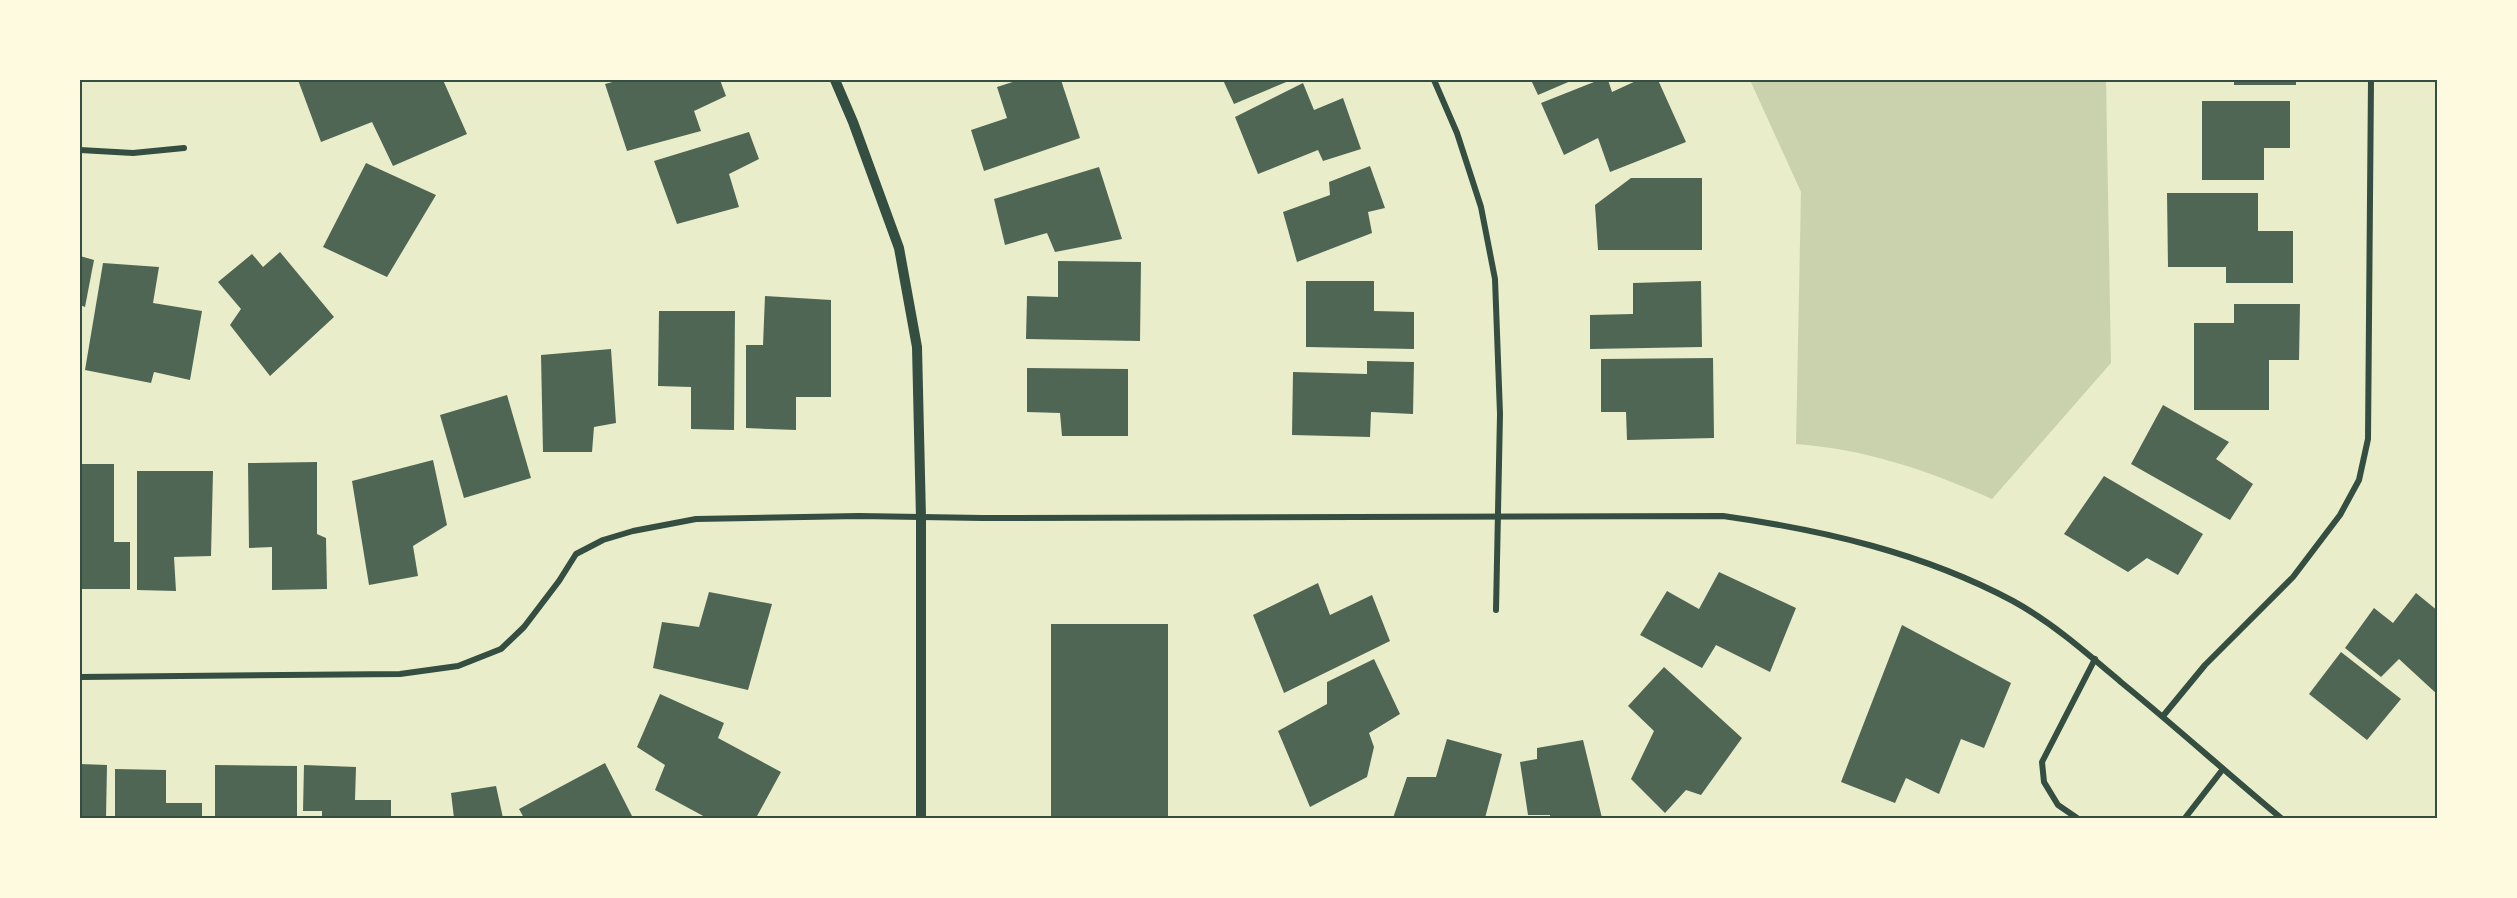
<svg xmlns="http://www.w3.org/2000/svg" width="2517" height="898" viewBox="0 0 2517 898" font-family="'Fira Sans Condensed',sans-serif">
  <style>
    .green { fill: #cad2ad }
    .building { fill: #4f6655 }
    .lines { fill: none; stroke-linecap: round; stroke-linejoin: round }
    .minor { stroke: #344e41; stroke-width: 6 }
    .tertiary { stroke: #344e41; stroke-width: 10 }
    .neatline { fill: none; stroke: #344e41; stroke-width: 2 }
  </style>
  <rect width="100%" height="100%" fill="#e9edc9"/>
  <path class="green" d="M1750,80h356l5,283 -119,136c-63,-28 -126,-50 -196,-55l5,-252z"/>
  <g class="building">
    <polygon points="298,80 443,80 467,134 393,166 372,122 321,142"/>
    <polygon points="620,80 720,80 726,96 694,111 701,131 627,151 605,84"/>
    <polygon points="1019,80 1061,80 1080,138 984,171 971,130 1007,118 997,87"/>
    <polygon points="1223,80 1291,80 1234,104"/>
    <polygon points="1531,80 1573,80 1538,95"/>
    <polygon points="1599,80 1608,80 1612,92 1638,80 1658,80 1686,142 1610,172 1598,138 1564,155 1541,103"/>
    <rect x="2234" y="80" width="62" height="5"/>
    <polygon points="1303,83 1314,110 1343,98 1361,149 1323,161 1318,150 1258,174 1235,117"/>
    <polygon points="2202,101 2290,101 2290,148 2264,148 2264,180 2202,180"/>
    <polygon points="749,132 759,159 729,174 739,207 677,224 654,161"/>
    <polygon points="366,163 436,195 387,277 323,247"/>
    <polygon points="1370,166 1385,208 1368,212 1372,233 1297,262 1283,212 1330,195 1329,182"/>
    <polygon points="1099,167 1122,239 1055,252 1047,233 1005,245 994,199"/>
    <polygon points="1631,178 1702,178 1702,250 1598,250 1595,205"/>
    <polygon points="2167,193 2258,193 2258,231 2293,231 2293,283 2226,283 2226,267 2168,267"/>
    <polygon points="280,252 334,317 270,376 230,325 241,309 218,282 252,254 263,267"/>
    <polygon points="80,256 94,260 85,307 80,305"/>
    <polygon points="1058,261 1141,262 1140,341 1026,339 1027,296 1058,297"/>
    <polygon points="103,263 159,267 153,303 202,311 190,380 154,372 151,383 85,370"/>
    <polygon points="1306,281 1374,281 1374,311 1414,312 1414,349 1306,347"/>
    <polygon points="1701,281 1702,347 1590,349 1590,315 1633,314 1633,283"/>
    <polygon points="765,296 831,300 831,397 796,397 796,430 746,428 746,345 763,345"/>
    <polygon points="2234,304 2300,304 2299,360 2269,360 2269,410 2194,410 2194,323 2234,323"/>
    <polygon points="659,311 735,311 734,430 691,429 691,387 658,386"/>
    <polygon points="611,349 616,423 594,427 592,452 543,452 541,355"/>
    <polygon points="1713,358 1714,438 1627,440 1626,412 1601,412 1601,359"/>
    <polygon points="1367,361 1414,362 1413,414 1371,412 1370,437 1292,435 1293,372 1367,374"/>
    <polygon points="1027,368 1128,369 1128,436 1062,436 1060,413 1027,412"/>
    <polygon points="507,395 531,478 464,498 440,415"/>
    <polygon points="2163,405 2229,442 2216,459 2253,484 2230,520 2131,464"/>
    <polygon points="433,460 447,525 413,546 418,576 369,585 352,481"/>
    <polygon points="317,462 317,534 326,538 327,589 272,590 272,547 249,548 248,463"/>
    <polygon points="80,464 114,464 114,542 130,542 130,589 80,589"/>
    <polygon points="137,471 213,471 211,556 174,557 176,591 137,590"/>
    <polygon points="2104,476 2203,534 2178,575 2147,558 2128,572 2064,534"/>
    <polygon points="1719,572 1796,608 1770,672 1716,645 1702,668 1640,635 1667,591 1699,609"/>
    <polygon points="1318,583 1330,615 1372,595 1390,641 1284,693 1253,615"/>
    <polygon points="709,592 772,604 748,690 653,668 662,622 699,627"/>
    <polygon points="2416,593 2438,611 2438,695 2399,659 2381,677 2345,648 2374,608 2393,623"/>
    <rect x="1051" y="624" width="117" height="194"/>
    <polygon points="1902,625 2011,683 1984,748 1961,739 1939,794 1906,778 1895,803 1841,782"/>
    <polygon points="2341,652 2401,699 2367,740 2309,694"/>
    <polygon points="1374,659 1400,714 1369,733 1374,747 1367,777 1310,807 1278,731 1327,704 1327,682"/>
    <polygon points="1664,667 1742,738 1701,795 1686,790 1665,813 1631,779 1654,731 1628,706"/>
    <polygon points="660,694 724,723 718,738 781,772 756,818 707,818 655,790 665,765 637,747"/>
    <polygon points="1447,739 1502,754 1485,818 1393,818 1407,777 1436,777"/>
    <polygon points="1583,740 1602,818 1550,818 1550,815 1528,815 1520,762 1537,759 1537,748"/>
    <polygon points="605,763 633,818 524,818 519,809"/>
    <polygon points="80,764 107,765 106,818 80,818"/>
    <polygon points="215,765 297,766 297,818 215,818"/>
    <polygon points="304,765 356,767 355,800 391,800 391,818 322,818 322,811 303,811"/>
    <polygon points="115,769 166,770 166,803 202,803 202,818 115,818"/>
    <polygon points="496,786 503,818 454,818 451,793"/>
  </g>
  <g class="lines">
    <g class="minor">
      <polyline points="1434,80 1457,133 1481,207 1495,279 1500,414 1496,610"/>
      <polyline points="80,150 133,153 184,148"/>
      <path d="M80,677l320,-3 58,-8 43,-17 23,-22 35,-46 17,-27 27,-14 30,-9 63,-12 163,-3 124,2 740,-2c100,14 200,37 290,85 40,22 75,53 109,82 54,44 106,91 159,135"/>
      <polyline points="2163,716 2205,665 2293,577 2340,515 2359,480 2368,439 2371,80"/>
      <polyline points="2077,818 2058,805 2044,782 2042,762 2095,659"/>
      <polyline points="2185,818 2223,769"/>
    </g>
    <polyline class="tertiary" points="835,80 853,122 899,248 917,347 921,518 921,818"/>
  </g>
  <rect width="2517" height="898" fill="none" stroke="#fefae0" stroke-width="162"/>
  <rect x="81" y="81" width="2355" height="736" class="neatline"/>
</svg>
